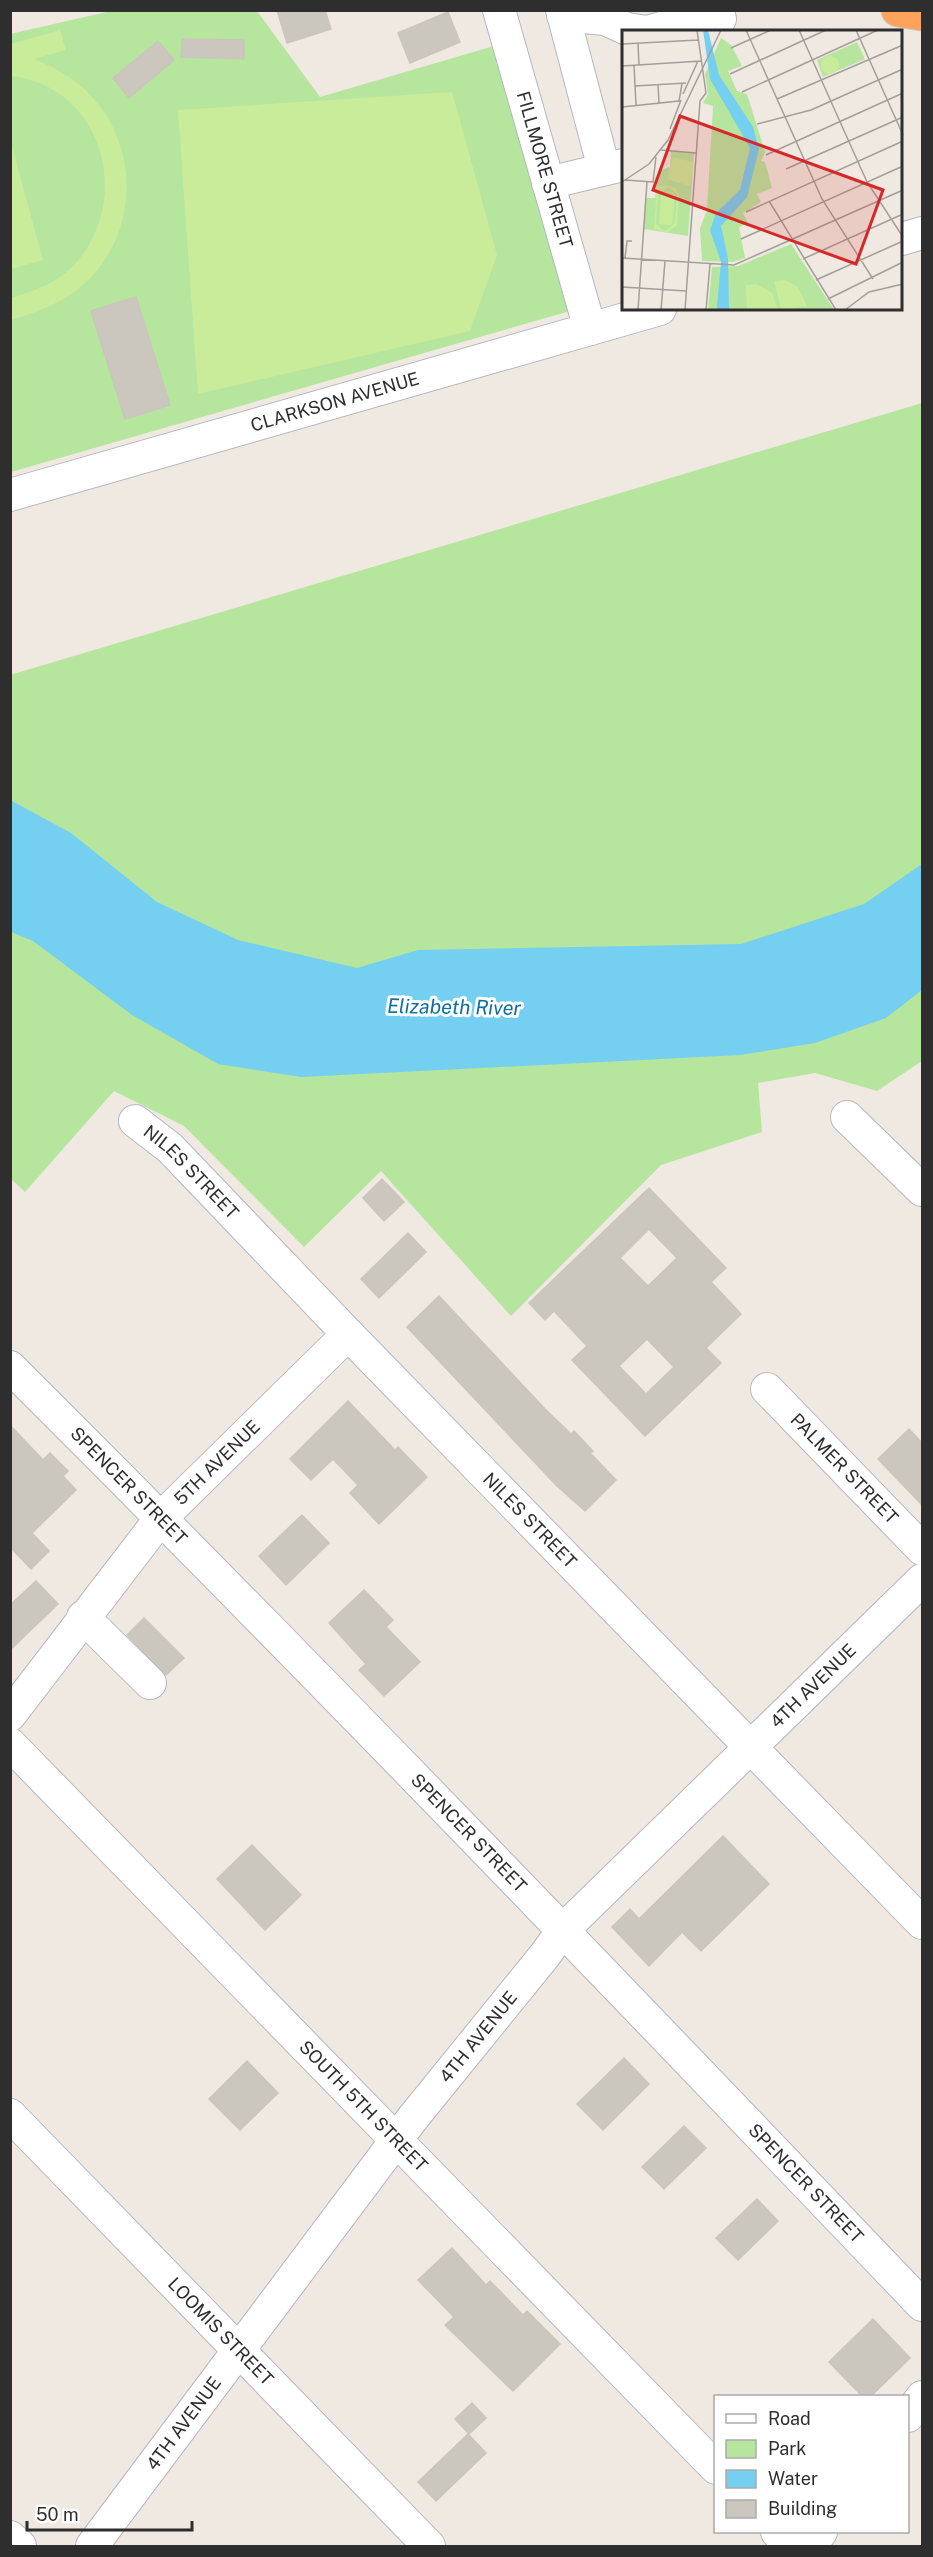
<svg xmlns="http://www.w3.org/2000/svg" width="933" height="2557" viewBox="0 0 933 2557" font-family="'Public Sans',sans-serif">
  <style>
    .green { fill: #b6e59e }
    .pitch { fill: #c9ec9a }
    .water { fill: #75cff0 }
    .building { fill: #cbc7bf; stroke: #cbc5ba; stroke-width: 1.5; fill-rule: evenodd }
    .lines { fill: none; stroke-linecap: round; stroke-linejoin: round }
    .minor-casing { stroke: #b4b7c1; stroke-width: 34 }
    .highway-casing { stroke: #c9c9c9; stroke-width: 35 }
    .minor { stroke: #fff; stroke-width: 32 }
    .highway { stroke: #ffa35c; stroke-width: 33 }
    .labels { text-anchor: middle; stroke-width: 6; stroke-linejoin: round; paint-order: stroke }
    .street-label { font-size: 18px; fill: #2e2e2e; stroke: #fff }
    .water-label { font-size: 20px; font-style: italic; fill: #0d6fa3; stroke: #fff }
    .inset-road { fill: none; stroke: #a29e99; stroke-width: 1.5 }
    .view { fill: #d62828; fill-opacity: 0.15; stroke: #d62828; stroke-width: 3 }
    .inset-edge { fill: none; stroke: #2e2e2e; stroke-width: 3 }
  </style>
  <rect width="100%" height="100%" fill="#efe9e1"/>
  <g class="green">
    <polygon points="111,11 257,11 320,97 504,43 577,309 11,472 10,34"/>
    <polygon points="922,403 922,1061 877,1091 815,1073 758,1083 762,1132 661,1165 511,1316 381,1171 304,1247 184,1126 114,1091 25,1192 10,1178 10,675"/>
  </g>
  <g class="pitch">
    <path d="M60,30l6,20 -32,9c22,9 41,19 57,37 50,52 47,140 -7,188 -21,19 -47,28 -73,36v-22c22,-7 44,-14 61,-31 63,-64 32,-181 -61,-191v-32z"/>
    <polygon points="452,92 497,255 470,331 198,394 178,110"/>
    <polygon points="11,143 43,260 11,269 10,269"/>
  </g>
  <polygon class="water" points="10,800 71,833 157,902 238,940 357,968 418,950 741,944 864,904 922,864 922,990 886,1018 815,1043 740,1055 301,1077 218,1064 132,1015 33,941 11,932"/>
  <g class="building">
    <polygon points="277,10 325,10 331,29 287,43"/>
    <polygon points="448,12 460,42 410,63 398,33"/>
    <polygon points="182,39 244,40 244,59 181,57"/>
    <polygon points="158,41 174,60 129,98 113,78"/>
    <polygon points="136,297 170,405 125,419 91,311"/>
    <polygon points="382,1179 404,1202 384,1221 363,1198"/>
    <path d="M649,1188l77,80 -15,14 30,32 -35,34 15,15 -76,73 -73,-76 15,-14 -33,-35 -9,9 -16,-17zM649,1229l28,29 -29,28 -28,-28zM647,1339l27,28 -28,27 -27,-28z"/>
    <polygon points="408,1233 426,1252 379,1298 361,1279"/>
    <polygon points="439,1296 545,1409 571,1434 574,1431 593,1451 590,1453 616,1480 585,1511 557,1486 407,1327"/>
    <polygon points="348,1401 395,1450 398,1447 427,1477 379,1524 350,1493 358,1485 333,1459 311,1480 290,1459"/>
    <polygon points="10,1425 43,1460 50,1453 68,1471 63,1476 76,1490 32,1533 49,1551 31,1569 10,1547"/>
    <polygon points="909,1429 922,1443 922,1505 878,1459"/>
    <polygon points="302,1515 329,1543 286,1585 259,1556"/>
    <polygon points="36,1581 58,1604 10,1650 10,1605"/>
    <polygon points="364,1590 393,1620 386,1627 420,1662 384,1696 359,1670 366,1664 329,1623"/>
    <polygon points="144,1618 184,1658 166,1675 127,1635"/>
    <polygon points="723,1836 769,1884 701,1951 682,1932 649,1966 612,1927 630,1909 639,1919"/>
    <polygon points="252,1845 301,1895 265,1930 217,1879"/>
    <polygon points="624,2058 649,2084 603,2130 577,2104"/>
    <polygon points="247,2061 278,2093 240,2130 209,2099"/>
    <polygon points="684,2126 706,2148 664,2189 642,2167"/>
    <polygon points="757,2199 778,2221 738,2260 716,2238"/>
    <polygon points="452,2248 486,2285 490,2281 523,2315 527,2311 560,2344 513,2391 445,2325 454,2317 418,2280"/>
    <polygon points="873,2319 910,2358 870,2397 863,2397 829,2362"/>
    <polygon points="472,2403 486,2418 469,2434 455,2419"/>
    <polygon points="468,2434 486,2453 436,2501 418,2482"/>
  </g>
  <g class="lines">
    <defs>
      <g id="minor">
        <path id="s1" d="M499,10l91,319"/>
        <polyline points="562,10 604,169"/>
        <polyline points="563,15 605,19 627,29 647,32"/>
        <polyline points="647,32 685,21 720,19"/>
        <polyline points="548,183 623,165"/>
        <polyline points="902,239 922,233"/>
        <path id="s2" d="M10,495l650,-186"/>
        <polyline points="847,1117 922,1190"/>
        <path id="s3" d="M135,1121l35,27 178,186 574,589"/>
        <path id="s4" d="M10,1367c309,308 611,623 912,938"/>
        <path id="s5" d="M767,1389l155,160"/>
        <polyline points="83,1617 150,1683"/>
        <path id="s6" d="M10,1715l151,-197 187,-184"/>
        <path id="s7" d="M10,1744l706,724"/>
        <path id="s8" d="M10,2115l419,431"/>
        <polyline points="908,2416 922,2397"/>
        <polyline points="777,2532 792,2546"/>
        <polyline points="10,2537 20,2546"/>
        <path id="s9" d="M92,2546l320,-427 133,-164 18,-25 359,-350"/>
        <polyline points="810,2546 821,2532"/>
      </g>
      <polyline id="highway" points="898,10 922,14"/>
    </defs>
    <use href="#minor" class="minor-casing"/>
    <use href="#highway" class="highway-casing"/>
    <use href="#minor" class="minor"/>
    <use href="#highway" class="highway"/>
  </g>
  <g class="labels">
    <g class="street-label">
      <text dy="6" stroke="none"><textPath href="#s1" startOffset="166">FILLMORE STREET</textPath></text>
      <text dy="6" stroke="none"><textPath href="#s2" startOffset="338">CLARKSON AVENUE</textPath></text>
      <text dy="6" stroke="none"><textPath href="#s3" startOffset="76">NILES STREET</textPath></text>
      <text dy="6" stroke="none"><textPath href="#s6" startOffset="327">5TH AVENUE</textPath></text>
      <text dy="6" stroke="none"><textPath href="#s5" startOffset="111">PALMER STREET</textPath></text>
      <text dy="6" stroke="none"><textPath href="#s4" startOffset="168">SPENCER STREET</textPath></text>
      <text dy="6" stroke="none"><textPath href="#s3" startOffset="562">NILES STREET</textPath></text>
      <text dy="6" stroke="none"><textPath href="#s9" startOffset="1125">4TH AVENUE</textPath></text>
      <text dy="6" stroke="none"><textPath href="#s4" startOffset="654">SPENCER STREET</textPath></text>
      <text dy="6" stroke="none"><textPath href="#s9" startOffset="639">4TH AVENUE</textPath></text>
      <text dy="6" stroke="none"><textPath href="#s7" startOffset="506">SOUTH 5TH STREET</textPath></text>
      <text dy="6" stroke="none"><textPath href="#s4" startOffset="1140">SPENCER STREET</textPath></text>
      <text dy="6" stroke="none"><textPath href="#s8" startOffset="302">LOOMIS STREET</textPath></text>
      <text dy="6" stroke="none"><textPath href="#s9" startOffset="153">4TH AVENUE</textPath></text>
    </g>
    <g class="water-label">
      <text transform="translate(454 1007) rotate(1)" y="7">Elizabeth River</text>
    </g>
  </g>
  <g transform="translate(622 30)">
    <rect width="280" height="280" fill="#efe9e1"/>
    <path d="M99,8l10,7 11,21 -14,5 9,20 10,3 18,58 -4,9 4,1 7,26 -15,6 4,8 -18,11 5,10 -9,4 6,31 -12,4 -31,-1 -2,-33 7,-18 6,-104 -10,-3 5,-9 -3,-20zM235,12l8,17 -42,18 -6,-17zM49,121l23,2 -6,83 -44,-7 2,-31h9l3,-27 12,-4zM169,214l43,66h-126l4,-43 26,-1z" fill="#b6e59e"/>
    <path d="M199 35a9 9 0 1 1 18 0a9 9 0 1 1-18 0ZM51,127l20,5 -3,24 -23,-7zM43,155l10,2 4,8 -2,30 -11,8 -10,-4 -2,2 3,-45zM46,157l9,7 -2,29 -10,9 -9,-8 2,-29zM39,163l14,1 -3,31 -13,-1zM163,250l13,7 9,19 -26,4 -7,-29zM135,254l15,9 6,17h-31l-1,-25z" fill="#c9ec9a" fill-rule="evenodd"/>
    <path d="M81,0h5l11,45 34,52 6,22 -12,48 -26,29 7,32 1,52h-11l-1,-4 4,-44 -11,-32 6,-17 24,-23 10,-42 -40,-69z" fill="#75cff0"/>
    <path class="inset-road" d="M124,0l76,169 51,80M177,0l68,152 36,55M234,0l47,105M0,14l76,-4M16,14l1,21M109,18l40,-18M12,35l2,40M0,36l79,-5M108,44l96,-44M36,55l1,18M13,56l51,-3M120,62l136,-62M61,64l15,-33M155,69l126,-54M0,77l57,-6 3,-17M135,94l54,-14 92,-41M48,99l11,-29M39,120l35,3M144,125l137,-62M164,139l117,-52M3,150l28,2 3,-25M0,152l27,-18 19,-24 53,-110M147,171l67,109M124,182l157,-71M119,209l162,-73M0,228l112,7 169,-75M3,228l2,-17h5M181,229l100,-45M194,250l87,-39M0,257l64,4M206,269l75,-37M16,280l9,-128M39,280l4,-49M63,280l15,-209 6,-8 -9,-63M84,280l4,-46M223,280l24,-18 34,-8"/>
    <path class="view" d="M58,86l203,74 -27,74 -203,-74z"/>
    <rect width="280" height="280" class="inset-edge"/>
  </g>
  <rect width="933" height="2557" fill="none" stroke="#2e2e2e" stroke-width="24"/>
  <rect x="714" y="2395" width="195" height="138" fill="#ffffff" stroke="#ababab" stroke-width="1.5"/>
  <rect x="726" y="2414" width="30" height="9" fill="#ffffff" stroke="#ababab" stroke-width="1.5"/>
  <text x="768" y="2425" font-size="18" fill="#2e2e2e">Road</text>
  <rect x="726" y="2440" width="30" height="18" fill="#b6e59e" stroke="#ababab" stroke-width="1.5"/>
  <text x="768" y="2455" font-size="18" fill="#2e2e2e">Park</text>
  <rect x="726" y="2470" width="30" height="18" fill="#75cff0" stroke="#ababab" stroke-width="1.5"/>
  <text x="768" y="2485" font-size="18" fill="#2e2e2e">Water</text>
  <rect x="726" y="2500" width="30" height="18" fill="#cbc7bf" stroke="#ababab" stroke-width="1.5"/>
  <text x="768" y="2515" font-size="18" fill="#2e2e2e">Building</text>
  <path d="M27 2521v9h165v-9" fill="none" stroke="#2e2e2e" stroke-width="3"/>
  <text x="36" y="2521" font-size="18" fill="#2e2e2e" stroke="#ffffff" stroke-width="4.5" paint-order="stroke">50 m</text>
</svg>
